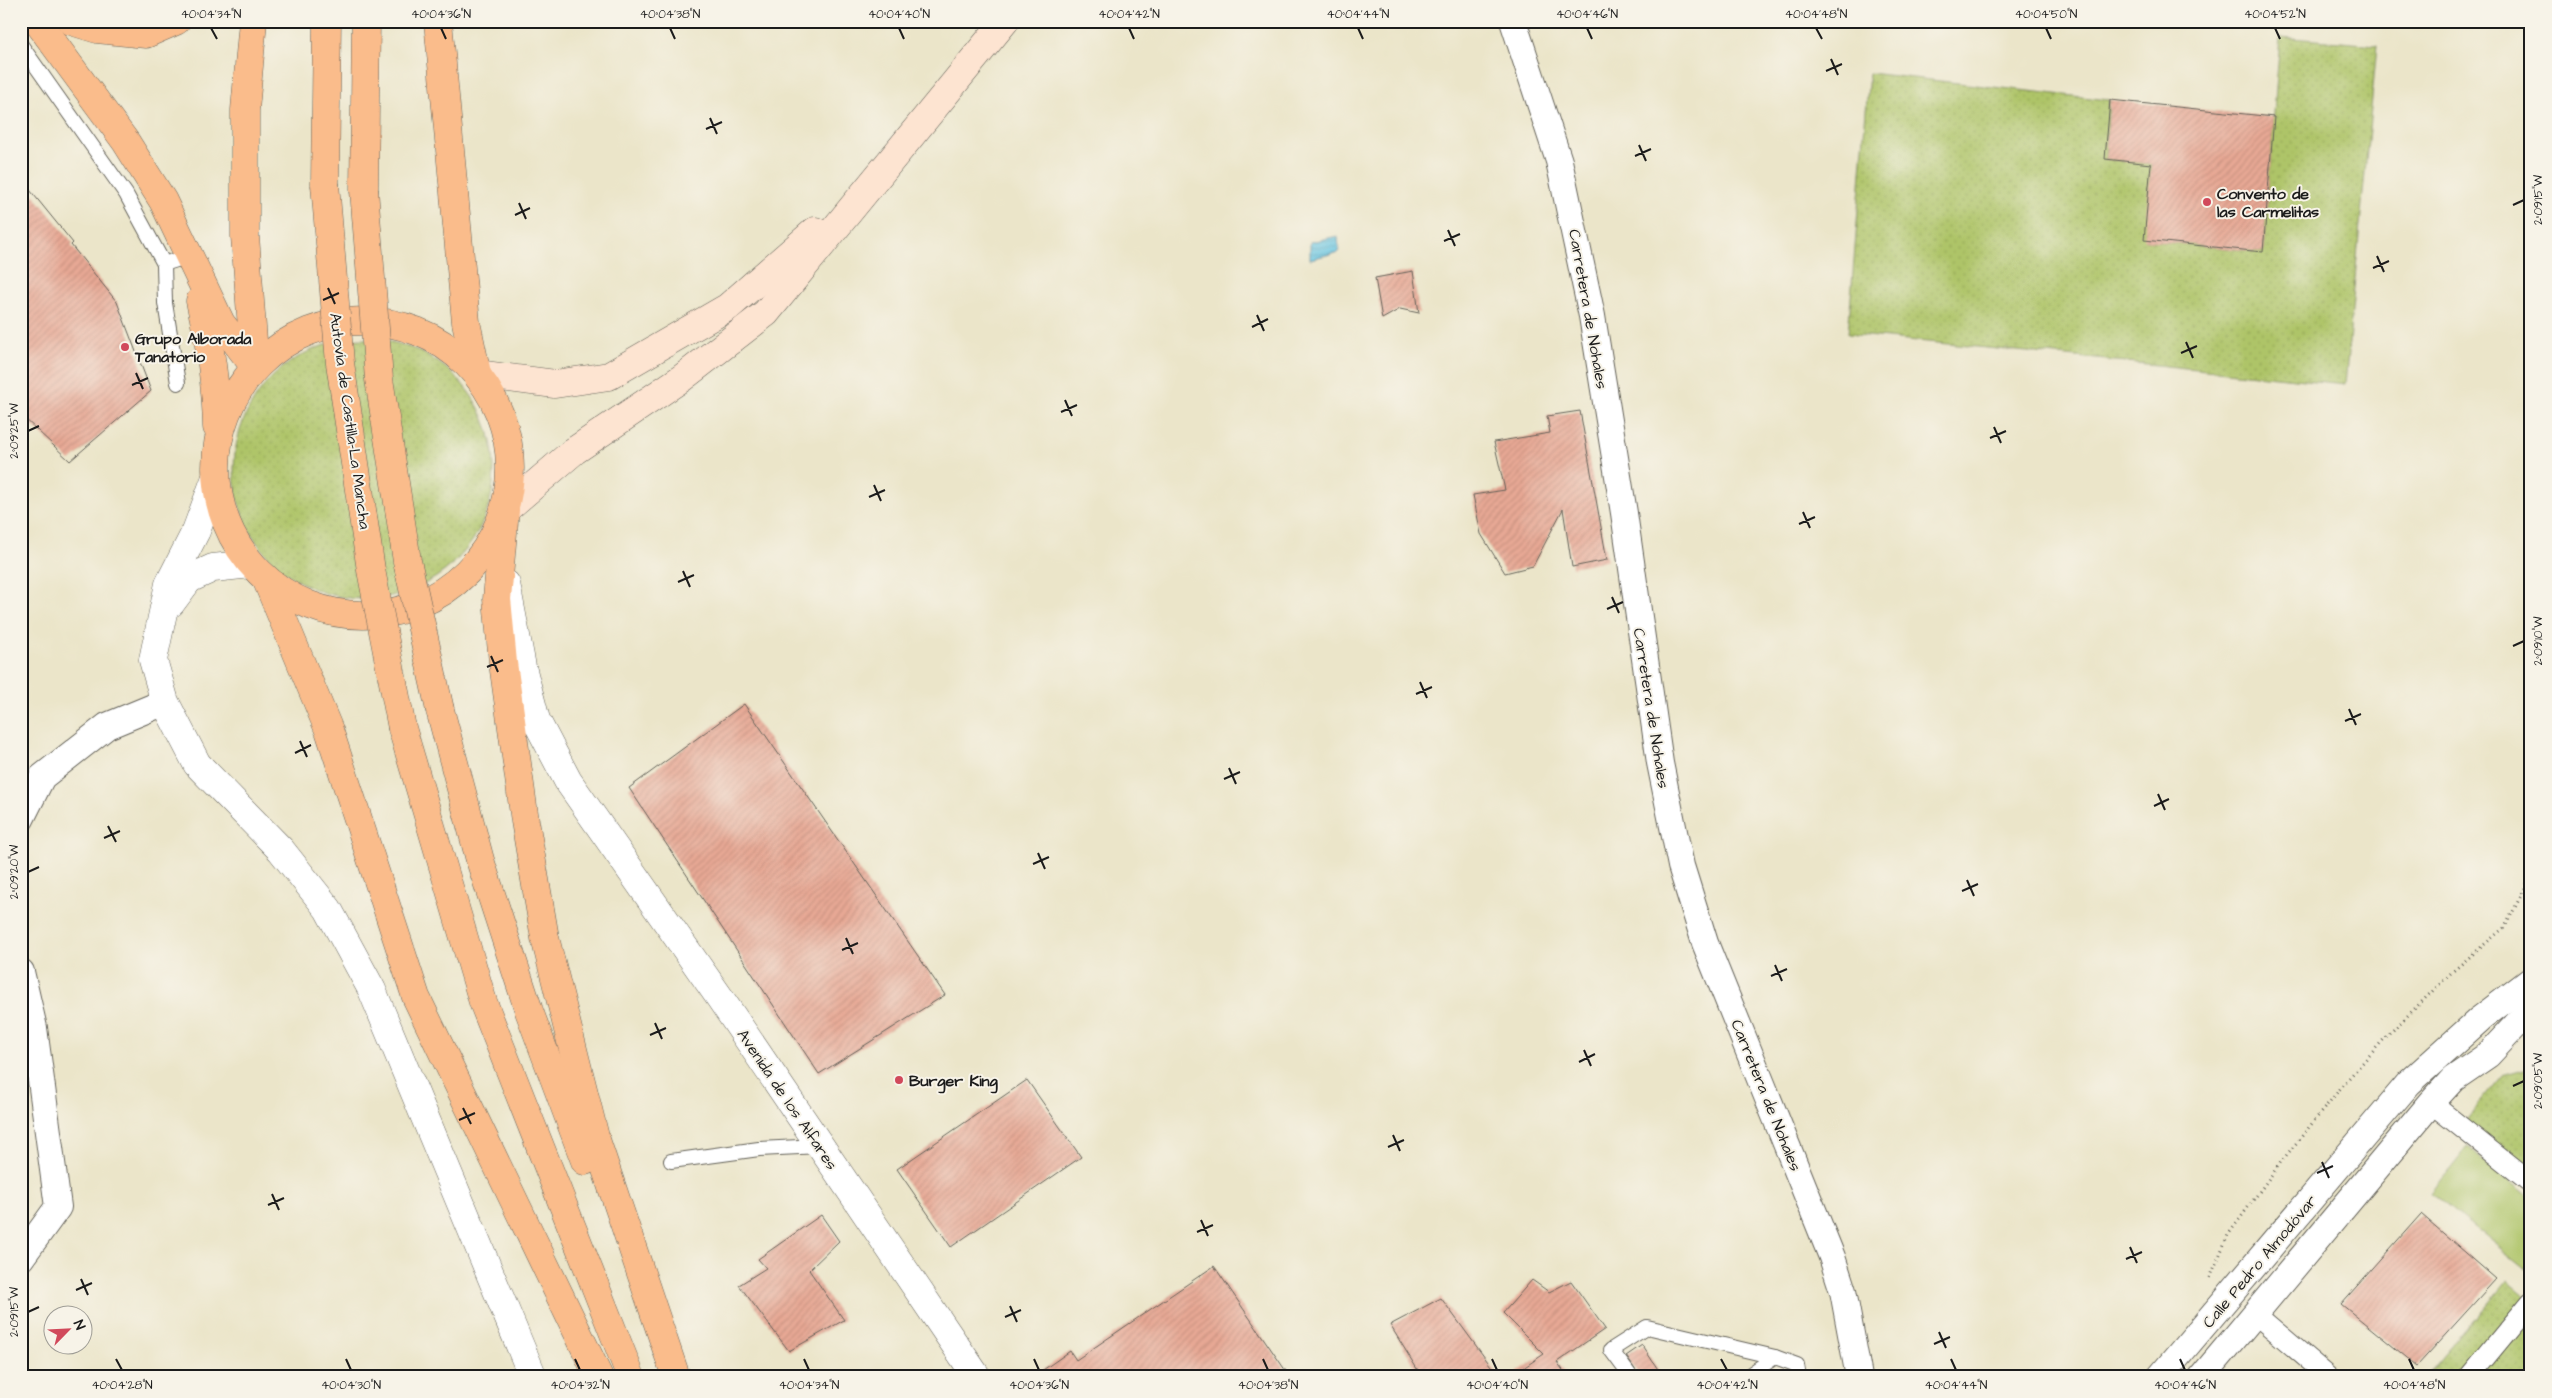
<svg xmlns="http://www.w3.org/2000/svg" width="2552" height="1398" viewBox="0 0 2552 1398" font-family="'Architects Daughter',sans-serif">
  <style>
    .grass { fill: url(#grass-dots); stroke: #657042 }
    .pitch { fill: #aec468; stroke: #657042 }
    .water { fill: url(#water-rules); stroke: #40707f }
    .building { fill: url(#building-hatch) }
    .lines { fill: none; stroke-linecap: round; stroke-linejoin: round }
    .service-casing { stroke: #646259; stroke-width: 16 }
    .pedestrian-casing { stroke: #646259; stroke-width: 22 }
    .minor-casing { stroke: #646259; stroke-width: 28 }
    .tertiary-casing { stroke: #646259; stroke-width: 29 }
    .secondary-casing { stroke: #646259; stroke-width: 29 }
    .trunk-casing { stroke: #646259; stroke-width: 29 }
    .motorway-casing { stroke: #646259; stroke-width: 29 }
    .path { stroke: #646259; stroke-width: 3; stroke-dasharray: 1 4; stroke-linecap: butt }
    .service { stroke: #fff; stroke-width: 14 }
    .pedestrian { stroke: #fff; stroke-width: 20 }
    .minor { stroke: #fff; stroke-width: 26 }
    .tertiary { stroke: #fff; stroke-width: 28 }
    .secondary { stroke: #fde4d1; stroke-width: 28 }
    .trunk { stroke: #fabc8b; stroke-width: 28 }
    .motorway { stroke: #fabc8b; stroke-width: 28 }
    .motorway-bridge-casing { stroke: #646259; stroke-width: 29; stroke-linecap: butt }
    .motorway-bridge { stroke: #fabc8b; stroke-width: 28 }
    .ticks { fill: none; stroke: #1c1c1c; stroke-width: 2 }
    .poi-dot { fill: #d1495b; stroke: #f7f3e8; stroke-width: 2 }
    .labels { text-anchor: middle; stroke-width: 4; stroke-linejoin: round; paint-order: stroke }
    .poi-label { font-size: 16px; font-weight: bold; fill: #1c1c1c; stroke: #f7f3e8; text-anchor: start }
    .street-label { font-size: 16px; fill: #1c1c1c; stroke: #f7f3e8 }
    .neatline { fill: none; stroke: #1c1c1c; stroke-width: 2 }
    .ticks-label { font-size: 12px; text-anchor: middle; fill: #1c1c1c }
  </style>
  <defs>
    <pattern id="grass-dots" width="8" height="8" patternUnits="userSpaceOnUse" patternTransform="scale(1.25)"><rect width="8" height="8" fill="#aec468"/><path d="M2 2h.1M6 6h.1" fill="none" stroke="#95a85a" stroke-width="1.8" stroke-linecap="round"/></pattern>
    <pattern id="water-rules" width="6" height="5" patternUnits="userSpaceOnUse" patternTransform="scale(1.25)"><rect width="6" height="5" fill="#63c4e2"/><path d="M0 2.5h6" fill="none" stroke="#55a8c1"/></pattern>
    <pattern id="building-hatch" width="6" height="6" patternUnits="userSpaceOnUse" patternTransform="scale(1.25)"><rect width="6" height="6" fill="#e7a894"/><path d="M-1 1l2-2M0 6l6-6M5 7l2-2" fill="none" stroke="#c6907f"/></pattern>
  </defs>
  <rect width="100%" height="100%" fill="#f7f3e8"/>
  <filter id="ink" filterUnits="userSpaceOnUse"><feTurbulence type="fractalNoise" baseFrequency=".02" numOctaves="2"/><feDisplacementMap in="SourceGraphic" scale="10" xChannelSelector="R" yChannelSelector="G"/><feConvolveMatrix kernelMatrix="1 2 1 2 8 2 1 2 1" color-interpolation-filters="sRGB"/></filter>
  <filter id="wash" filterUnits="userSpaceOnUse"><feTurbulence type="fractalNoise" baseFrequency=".0096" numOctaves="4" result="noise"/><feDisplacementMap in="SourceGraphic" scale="20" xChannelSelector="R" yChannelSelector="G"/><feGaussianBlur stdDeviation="1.12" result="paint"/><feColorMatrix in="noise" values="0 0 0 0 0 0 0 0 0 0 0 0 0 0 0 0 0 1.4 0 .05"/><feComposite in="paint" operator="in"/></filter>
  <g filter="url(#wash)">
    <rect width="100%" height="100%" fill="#ebe5c9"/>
    <g class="grass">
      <polygon points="2280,37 2377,45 2345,384 1848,334 1869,73 2109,100 2105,159 2151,164 2145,240 2263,252"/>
      <circle cx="364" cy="469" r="130"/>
      <polygon points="2531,1068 2531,1178 2463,1123 2502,1076"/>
      <polygon points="2507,1281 2531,1301 2530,1377 2426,1377"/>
    </g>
    <polygon class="pitch" points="2468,1147 2531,1198 2531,1263 2526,1269 2431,1193"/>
    <polygon class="water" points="1338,236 1339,252 1310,259 1310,242"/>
    <g id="blocks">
      <g class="building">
        <polygon points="2110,100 2274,117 2263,252 2144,240 2151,164 2105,159"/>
        <polygon points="21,179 73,243 71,245 117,302 151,391 70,461 21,415"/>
        <polygon points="1413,271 1419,313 1400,309 1382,319 1375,278"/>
        <polygon points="1580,411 1607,560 1572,567 1563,509 1533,566 1505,573 1481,534 1473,495 1505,490 1494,442 1550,433 1547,416"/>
        <polygon points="744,704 945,995 819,1074 629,788"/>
        <polygon points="1027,1080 1081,1157 951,1247 897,1169"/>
        <polygon points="2421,1214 2496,1279 2417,1366 2341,1304"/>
        <polygon points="821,1215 839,1241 809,1270 844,1320 789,1351 739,1285 766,1268 758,1259"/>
        <polygon points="1214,1266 1290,1377 1033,1377 1070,1351 1076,1360"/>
        <polygon points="1532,1280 1549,1292 1571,1281 1605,1329 1557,1362 1568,1377 1510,1377 1544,1354 1503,1313"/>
        <polygon points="1441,1298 1499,1377 1422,1377 1390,1325"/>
        <polygon points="1642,1345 1663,1377 1640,1377 1626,1356"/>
      </g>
    </g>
  </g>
  <g filter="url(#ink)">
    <use href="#blocks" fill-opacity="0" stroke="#646259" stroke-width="1"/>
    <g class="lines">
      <defs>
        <g id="service">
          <polyline points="21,45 126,194 164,264 189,256"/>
          <polyline points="164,264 165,303 178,383"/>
          <polyline points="671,1161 759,1149 820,1146"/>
          <polyline points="1631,1377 1611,1350 1647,1327 1775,1357"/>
          <polyline points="1746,1377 1775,1357 1797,1365 1799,1377"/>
        </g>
        <g id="pedestrian">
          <polyline points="2431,1103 2531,1183"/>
          <polyline points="2254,1313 2329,1377"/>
          <polyline points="2469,1377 2531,1302"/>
        </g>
        <g id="minor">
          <polyline points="1513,21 1559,161 1592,316 1624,513 1660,763 1681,866 1705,943 1832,1257 1843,1291 1859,1377"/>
          <polyline points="21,819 42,777 107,726 165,702"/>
          <polyline points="21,972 34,1028 58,1207 21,1258"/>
          <polyline points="2160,1377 2409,1083 2480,1019 2531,980"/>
          <polyline points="2202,1377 2431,1103 2453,1079 2488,1055 2531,1009"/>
        </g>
        <g id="tertiary">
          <polyline points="215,480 196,531 169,584 153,660 165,702 197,764 281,850 328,909 372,990 533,1377"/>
          <polyline points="506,584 522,667 536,720 568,781 720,998 977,1377"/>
          <polyline points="171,603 189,579 213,568 251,564"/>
        </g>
        <g id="secondary">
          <polyline points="477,374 555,384 609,376 728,307 815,231"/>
          <polyline points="505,510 574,451 682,378 766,313 1005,21"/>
        </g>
        <g id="trunk">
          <polyline points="37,21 126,142 163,201 221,323 255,367"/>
          <path d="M200,301c10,42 16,83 17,126"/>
          <circle cx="363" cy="468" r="147"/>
        </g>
        <g id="motorway">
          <polyline points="71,21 97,29 146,34 176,21"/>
          <polyline points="253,21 245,110 245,236 255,367"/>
          <polyline points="438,21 466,322 477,374"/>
          <polyline points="325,184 327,21"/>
          <polyline points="364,190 366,21"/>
          <polyline points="505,510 497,599 503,663 525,821 545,938 595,1137 676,1377"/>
          <polyline points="267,581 329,730 416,997 599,1377"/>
          <polyline points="440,710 480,860 529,1011 585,1161"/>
          <polyline points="402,728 483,1002 631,1377"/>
        </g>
      </defs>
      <use href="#service" class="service-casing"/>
      <use href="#pedestrian" class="pedestrian-casing"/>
      <use href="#minor" class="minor-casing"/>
      <use href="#tertiary" class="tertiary-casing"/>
      <use href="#secondary" class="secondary-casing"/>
      <use href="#trunk" class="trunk-casing"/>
      <use href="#motorway" class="motorway-casing"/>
      <polyline class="path" points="2210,1278 2228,1235 2281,1162 2348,1079 2387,1036 2452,972 2505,927 2531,876"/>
      <use href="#service" class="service"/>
      <use href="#pedestrian" class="pedestrian"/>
      <use href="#minor" class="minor"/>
      <use href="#tertiary" class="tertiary"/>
      <use href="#secondary" class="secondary"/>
      <use href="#trunk" class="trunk"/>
      <use href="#motorway" class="motorway"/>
      <defs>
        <g id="motorway-bridge">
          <polyline points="325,184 340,363 371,570 402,728"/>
          <polyline points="364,190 379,379 407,561 440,710"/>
        </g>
      </defs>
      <use href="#motorway-bridge" class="motorway-bridge-casing"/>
      <use href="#motorway-bridge" class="motorway-bridge"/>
    </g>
  </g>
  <path class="ticks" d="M211,28l6,11M441,28l5,11M670,28l5,11M899,28l5,11M1129,28l5,11M1358,28l5,11M1587,28l5,11M1816,28l6,11M2046,28l5,11M2275,28l5,11M1831,59l7,16M1826,71l16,-7M710,118l7,16M706,129l16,-7M1639,145l7,16M1635,156l16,-7M519,203l7,16M2513,205l11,-5M515,215l15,-7M1448,230l7,16M1444,241l16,-7M2377,256l7,16M2373,268l16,-7M328,288l7,16M323,300l16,-7M1257,315l7,16M1252,327l16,-8M2186,342l7,16M2181,353l16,-7M136,373l7,16M132,385l16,-7M1065,400l7,16M1061,412l16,-7M1994,427l7,16M28,431l11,-5M1990,438l16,-7M874,485l7,16M869,497l16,-7M1803,512l7,16M1799,524l16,-7M683,571l7,16M678,582l16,-7M1612,597l7,16M1607,609l16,-7M2513,646l11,-5M491,656l7,16M487,667l16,-7M1420,682l7,16M1416,694l16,-7M2349,709l7,16M2345,721l16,-7M300,741l7,16M295,753l16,-8M1229,768l7,16M1224,779l16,-7M2158,794l7,16M2154,806l15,-7M108,826l8,16M104,838l16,-7M1038,853l7,16M1033,864l16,-7M28,872l11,-5M1967,880l7,16M1962,891l16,-7M846,938l7,16M842,950l16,-7M1775,965l7,16M1771,976l16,-7M655,1023l7,16M650,1035l16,-7M1584,1050l7,16M1579,1062l16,-8M2513,1086l11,-5M463,1108l8,16M459,1120l16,-7M1393,1135l7,16M1388,1147l16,-7M2322,1162l7,16M2317,1173l16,-7M272,1194l7,16M268,1205l16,-7M1201,1220l7,16M1197,1232l16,-7M2130,1247l7,16M2126,1259l16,-7M81,1279l7,16M76,1290l16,-7M1010,1306l7,16M28,1312l11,-5M1005,1317l16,-7M1939,1332l7,16M1934,1344l16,-7M116,1359l6,11M346,1359l5,11M575,1359l5,11M804,1359l5,11M1034,1359l5,11M1263,1359l5,11M1492,1359l5,11M1721,1359l6,11M1951,1359l5,11M2180,1359l5,11M2409,1359l5,11"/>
  <g class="poi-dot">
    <circle cx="2207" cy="202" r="5"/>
    <circle cx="125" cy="347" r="5"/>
    <circle cx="899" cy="1080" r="5"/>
  </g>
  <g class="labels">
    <g class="poi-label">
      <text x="2217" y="199">Convento de<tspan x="2217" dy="18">las Carmelitas</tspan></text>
      <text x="135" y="344">Grupo Alborada<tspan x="135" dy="18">Tanatorio</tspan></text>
      <text x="909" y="1086">Burger King</text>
    </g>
    <g class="street-label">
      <text transform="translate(1589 309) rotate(80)" y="6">Carretera de Nohales</text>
      <text transform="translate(351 421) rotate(82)" y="6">Autovía de Castilla-La Mancha</text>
      <text transform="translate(1652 708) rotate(81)" y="6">Carretera de Nohales</text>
      <text transform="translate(1767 1095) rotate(68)" y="6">Carretera de Nohales</text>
      <text transform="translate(788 1099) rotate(56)" y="6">Avenida de los Alfares</text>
      <text transform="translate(2259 1261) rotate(-50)" y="6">Calle Pedro Almodóvar</text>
    </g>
  </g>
  <rect width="2552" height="1398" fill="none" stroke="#f7f3e8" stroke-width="55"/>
  <g transform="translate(68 1330) rotate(66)"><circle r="24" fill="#f7f3e8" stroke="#9f9d96"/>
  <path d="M0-4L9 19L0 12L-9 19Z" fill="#d1495b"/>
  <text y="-8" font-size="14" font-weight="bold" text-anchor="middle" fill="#1c1c1c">N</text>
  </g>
  <rect x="28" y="28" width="2496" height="1342" class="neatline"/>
  <g class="ticks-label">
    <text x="211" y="18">40°04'34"N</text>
    <text x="441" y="18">40°04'36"N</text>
    <text x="670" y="18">40°04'38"N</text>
    <text x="899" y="18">40°04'40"N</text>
    <text x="1129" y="18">40°04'42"N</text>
    <text x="1358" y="18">40°04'44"N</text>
    <text x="1587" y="18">40°04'46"N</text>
    <text x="1816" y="18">40°04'48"N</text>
    <text x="2046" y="18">40°04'50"N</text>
    <text x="2275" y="18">40°04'52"N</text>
    <text transform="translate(2538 200) rotate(-90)" y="4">2°09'15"W</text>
    <text transform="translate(14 431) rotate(-90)" y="4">2°09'25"W</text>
    <text transform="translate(2538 641) rotate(-90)" y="4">2°09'10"W</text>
    <text transform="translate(14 872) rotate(-90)" y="4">2°09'20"W</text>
    <text transform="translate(2538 1081) rotate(-90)" y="4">2°09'05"W</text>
    <text transform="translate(14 1312) rotate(-90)" y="4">2°09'15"W</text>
    <text x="122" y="1389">40°04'28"N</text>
    <text x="351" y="1389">40°04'30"N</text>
    <text x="580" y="1389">40°04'32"N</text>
    <text x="809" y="1389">40°04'34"N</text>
    <text x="1039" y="1389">40°04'36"N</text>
    <text x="1268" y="1389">40°04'38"N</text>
    <text x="1497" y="1389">40°04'40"N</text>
    <text x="1727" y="1389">40°04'42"N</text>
    <text x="1956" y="1389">40°04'44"N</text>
    <text x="2185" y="1389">40°04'46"N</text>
    <text x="2414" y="1389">40°04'48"N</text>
  </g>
</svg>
